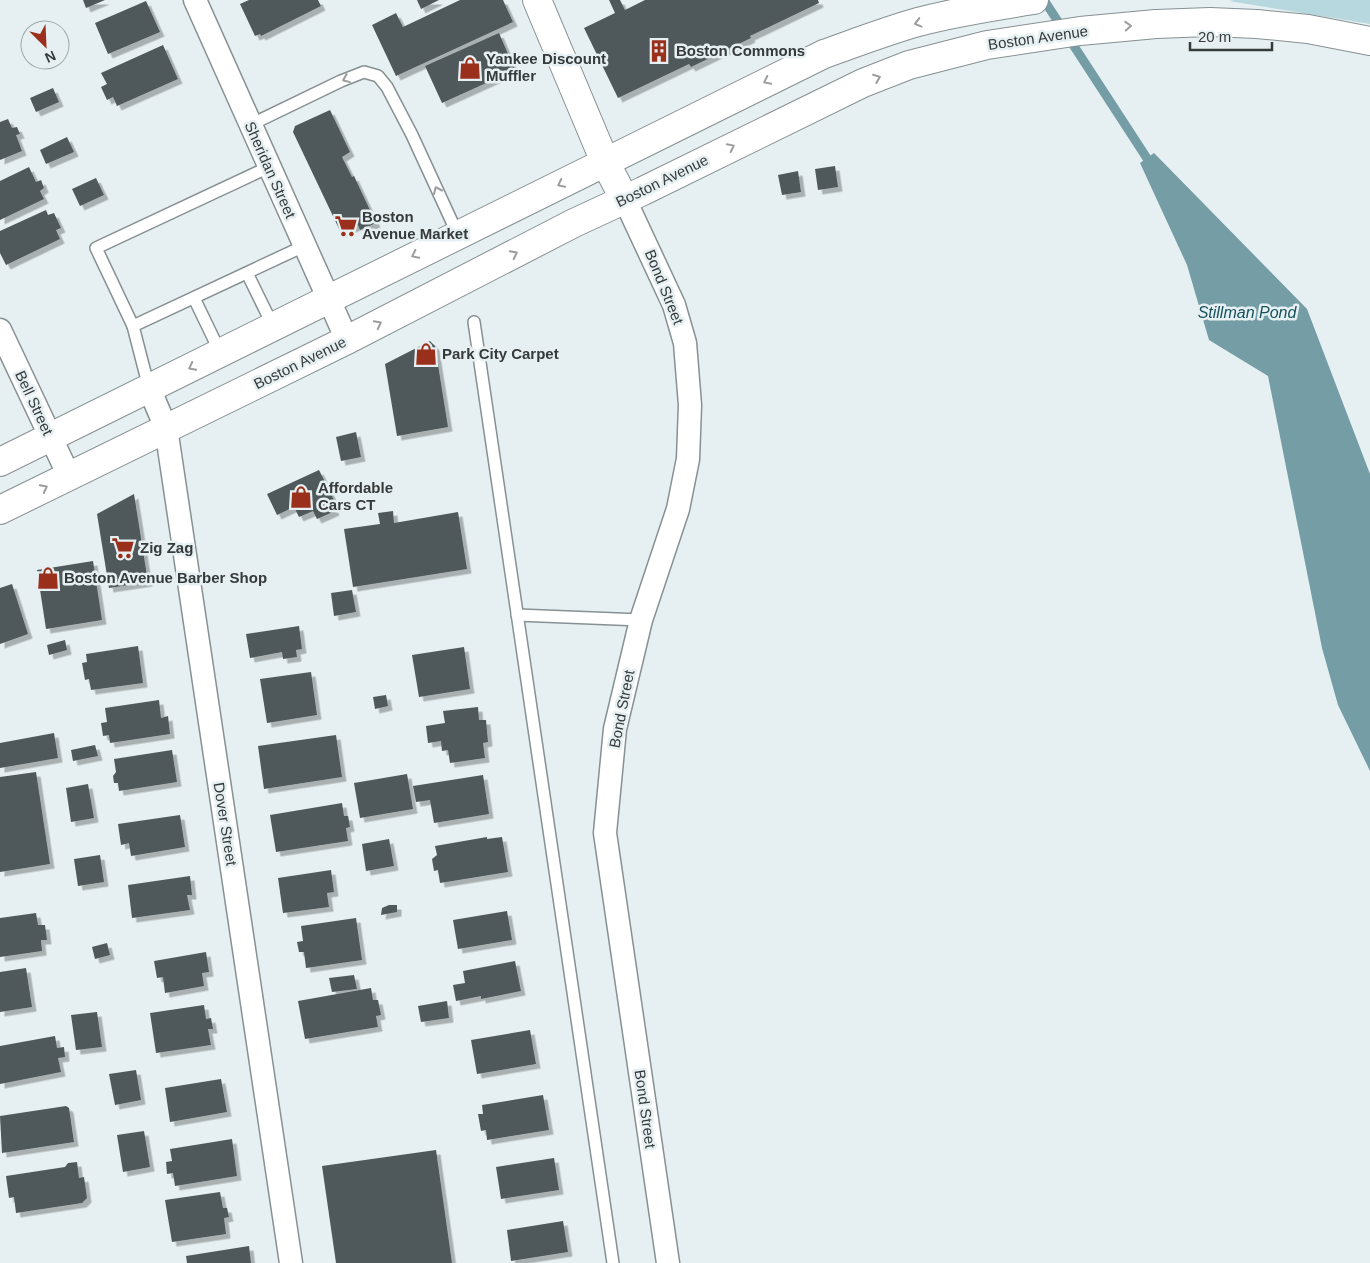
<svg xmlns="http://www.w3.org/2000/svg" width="1370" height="1263" viewBox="0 0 1370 1263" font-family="Helvetica,sans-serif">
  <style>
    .green { fill: #b8d8df }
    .water { fill: #749da6 }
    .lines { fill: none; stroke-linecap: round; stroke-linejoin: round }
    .stream { stroke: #749da6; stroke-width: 9 }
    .building { fill: #50585a; filter: url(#shadow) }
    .service-casing { stroke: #879092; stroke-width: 14 }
    .minor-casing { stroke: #879092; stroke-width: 25 }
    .secondary-casing { stroke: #879092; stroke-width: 30 }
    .primary-casing { stroke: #879092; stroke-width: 30 }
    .service { stroke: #fff; stroke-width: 11 }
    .minor { stroke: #fff; stroke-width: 22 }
    .secondary { stroke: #fff; stroke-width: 28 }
    .primary { stroke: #fff; stroke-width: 28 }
    .oneway { stroke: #9a9c9d }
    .labels { text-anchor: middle; stroke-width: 5; stroke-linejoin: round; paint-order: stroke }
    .street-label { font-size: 15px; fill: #363a3b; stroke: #e6f0f2 }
    .poi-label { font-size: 15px; font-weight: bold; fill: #363a3b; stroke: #e6f0f2; text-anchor: start }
    .water-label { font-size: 16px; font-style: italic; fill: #16515c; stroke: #e6f0f2 }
  </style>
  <defs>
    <filter id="shadow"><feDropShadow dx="4.5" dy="4.5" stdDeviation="0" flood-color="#0004"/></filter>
  </defs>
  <rect width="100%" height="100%" fill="#e6f0f2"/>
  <polygon class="green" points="1234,0 1370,0 1370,24 1229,1"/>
  <polygon class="water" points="1154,153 1307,309 1370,474 1370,771 1338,705 1322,648 1268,376 1209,340 1187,265 1140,163"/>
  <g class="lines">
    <polyline class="stream" points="1044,0 1152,166"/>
  </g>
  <g class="building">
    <polygon points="83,0 105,0 86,8"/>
    <polygon points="249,0 318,0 321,6 261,36 260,34 255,36 240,4"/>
    <polygon points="417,0 439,0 421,9"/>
    <polygon points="460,0 503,0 513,22 396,76 372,25 396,13 403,27"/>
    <polygon points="609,0 620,0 625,10 645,0 818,0 819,3 750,36 751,38 691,67 689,64 618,98 584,28 615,13"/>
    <polygon points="146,1 160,32 108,54 95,23"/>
    <polygon points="499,33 515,70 442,103 425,66"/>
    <polygon points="163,45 178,79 117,106 113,97 107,100 101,87 107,84 101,73"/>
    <polygon points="53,88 59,102 36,112 30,98"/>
    <polygon points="330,110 350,152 342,157 352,177 354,176 376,223 360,230 358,225 341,233 293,132 295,126"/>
    <polygon points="8,119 12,128 17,127 20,134 16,135 22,151 0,160 0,122"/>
    <polygon points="67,137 74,152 46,164 40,150"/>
    <polygon points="835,166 838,187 818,190 815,169"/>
    <polygon points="29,167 36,182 41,180 44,188 40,191 44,199 0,220 0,181"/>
    <polygon points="798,171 801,192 782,195 778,175"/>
    <polygon points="96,178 104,195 80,206 72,189"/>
    <polygon points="46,210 48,215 54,213 61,228 56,230 60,239 6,265 0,253 0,231"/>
    <polygon points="430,341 435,346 448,427 397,436 385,364"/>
    <polygon points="356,432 361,457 341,461 336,437"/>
    <polygon points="319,470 334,500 331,502 335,511 317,519 313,511 299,517 294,507 277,515 267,494"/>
    <polygon points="134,494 148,582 109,588 97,514"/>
    <polygon points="393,511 394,523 458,512 467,569 353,587 344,529 380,524 378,513"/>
    <polygon points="93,561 102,620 46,629 37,570"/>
    <polygon points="12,584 28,634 0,644 0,588"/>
    <polygon points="352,590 356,612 334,616 331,593"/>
    <polygon points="299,626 302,649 296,650 297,657 283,659 282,652 250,658 246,634"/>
    <polygon points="65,640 67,650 49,655 47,645"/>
    <polygon points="138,646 143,683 91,690 89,679 85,680 82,663 87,662 86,654"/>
    <polygon points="464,647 470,689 419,697 412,655"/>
    <polygon points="311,672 317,715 267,723 260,679"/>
    <polygon points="386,695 388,706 375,709 373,697"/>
    <polygon points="159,700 161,718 168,716 170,734 110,743 109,735 103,736 101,723 107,722 105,708"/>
    <polygon points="478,707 479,720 486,720 488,742 483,743 485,758 450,763 448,750 442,751 441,741 428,743 426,726 445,723 443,711"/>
    <polygon points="54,733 58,758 0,768 0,743"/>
    <polygon points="336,735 342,777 264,789 258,746"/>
    <polygon points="95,745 98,756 73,761 71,750"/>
    <polygon points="172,750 177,782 119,791 118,783 114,783 113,776 116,772 114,759"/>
    <polygon points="36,772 50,864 0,872 0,777"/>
    <polygon points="407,774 413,809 360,818 354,783"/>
    <polygon points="483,775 489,814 434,823 430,800 416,802 413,786"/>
    <polygon points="88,784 94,818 71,822 66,788"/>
    <polygon points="342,803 344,816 348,816 350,827 346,828 348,841 276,852 270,815"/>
    <polygon points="180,815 185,847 131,856 129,843 121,845 118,824"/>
    <polygon points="487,837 487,839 502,837 508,872 440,883 438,870 434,871 432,859 437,855 435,846"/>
    <polygon points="389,839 394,866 366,871 362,844"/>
    <polygon points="100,855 104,882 78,886 74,859"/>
    <polygon points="331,870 334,892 327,893 329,907 283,913 278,878"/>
    <polygon points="190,876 192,895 187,895 190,910 132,918 128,885"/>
    <polygon points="389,905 397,905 397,912 381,915 382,908"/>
    <polygon points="507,911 512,940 458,949 453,920"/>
    <polygon points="36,913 38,925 45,925 47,940 41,940 42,951 0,957 0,918"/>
    <polygon points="356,918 362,960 306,968 304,952 299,952 297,942 303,941 301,926"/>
    <polygon points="107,943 110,955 95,959 92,947"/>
    <polygon points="206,952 209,972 202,973 204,986 165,993 163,977 157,978 154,961"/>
    <polygon points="515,961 521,991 481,999 481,996 456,1001 453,985 465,983 463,971"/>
    <polygon points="26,968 32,1007 0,1012 0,972"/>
    <polygon points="354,975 357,989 332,992 329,978"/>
    <polygon points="371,988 373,1000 378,1000 381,1015 376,1016 378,1027 305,1039 298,1001"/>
    <polygon points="447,1001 449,1018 421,1022 418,1006"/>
    <polygon points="204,1005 206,1019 211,1018 213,1029 208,1029 211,1045 156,1053 150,1013"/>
    <polygon points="97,1012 102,1047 76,1050 71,1015"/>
    <polygon points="530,1030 536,1064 477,1074 471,1040"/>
    <polygon points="55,1036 57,1048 64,1047 65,1057 58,1058 61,1072 0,1084 0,1046"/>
    <polygon points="136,1070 141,1100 115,1105 109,1074"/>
    <polygon points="221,1079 227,1112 170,1122 165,1088"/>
    <polygon points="543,1095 549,1130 487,1140 486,1130 481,1131 478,1114 483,1114 482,1105"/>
    <polygon points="66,1106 69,1108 74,1142 2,1153 0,1116"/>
    <polygon points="144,1131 150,1167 123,1172 117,1135"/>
    <polygon points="232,1139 237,1176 175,1186 173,1173 167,1174 166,1162 172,1161 170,1149"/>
    <polygon points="436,1150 452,1263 336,1263 322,1166"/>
    <polygon points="554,1158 559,1190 501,1199 496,1167"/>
    <polygon points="77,1162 79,1178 84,1177 87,1198 82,1203 16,1213 14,1197 9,1198 6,1176 65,1167 68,1163"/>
    <polygon points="220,1192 223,1208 227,1208 229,1217 224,1218 226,1234 172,1242 165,1200"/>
    <polygon points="563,1221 568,1252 511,1261 507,1230"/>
    <polygon points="249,1246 251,1263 187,1263 186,1256"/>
  </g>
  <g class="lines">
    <defs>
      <g id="service">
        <polyline points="250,125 341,81 364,72 378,76 387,87 412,135 458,235"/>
        <polyline points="269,167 96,248 133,326 304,246"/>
        <polyline points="247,273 273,326"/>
        <polyline points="194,298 220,352"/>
        <polyline points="474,322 613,1263"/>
        <polyline points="133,326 149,388"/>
        <polyline points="517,615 641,620"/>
      </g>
      <g id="minor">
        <polyline points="195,0 347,340"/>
        <polyline points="625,200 674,305 685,343 690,405 688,459 678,509 641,620 615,729 605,833 668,1263"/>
        <polyline points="0,330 69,476"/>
        <polyline points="149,388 166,428 291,1263"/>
      </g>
      <polyline id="secondary" points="537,0 605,162 625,200"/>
      <g id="primary">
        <path d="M0,462l824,-408c31,-11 62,-23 94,-32 38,-10 77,-16 116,-22"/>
        <polyline points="0,510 347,340 574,223 643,191 863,83 909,65 987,45 1080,31 1156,24 1210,22 1257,24 1308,29 1370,41"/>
      </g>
    </defs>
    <use href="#service" class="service-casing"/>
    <use href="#minor" class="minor-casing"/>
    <use href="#secondary" class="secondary-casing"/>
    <use href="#primary" class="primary-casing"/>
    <use href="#service" class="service"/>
    <use href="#minor" class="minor"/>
    <use href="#secondary" class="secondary"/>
    <use href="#primary" class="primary"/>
  </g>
  <defs><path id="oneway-chevron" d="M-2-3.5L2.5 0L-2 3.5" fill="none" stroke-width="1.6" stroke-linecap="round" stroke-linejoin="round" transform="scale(1.25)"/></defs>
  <g class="oneway">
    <use href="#oneway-chevron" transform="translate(918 23) rotate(165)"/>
    <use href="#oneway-chevron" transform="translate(1128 26) rotate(-4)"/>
    <use href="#oneway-chevron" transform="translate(877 78) rotate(-21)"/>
    <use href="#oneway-chevron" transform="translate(346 79) rotate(158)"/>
    <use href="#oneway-chevron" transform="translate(767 81) rotate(154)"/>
    <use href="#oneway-chevron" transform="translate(731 147) rotate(-26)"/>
    <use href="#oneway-chevron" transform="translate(561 184) rotate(154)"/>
    <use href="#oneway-chevron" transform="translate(437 190) rotate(-114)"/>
    <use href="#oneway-chevron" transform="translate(514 254) rotate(-27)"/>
    <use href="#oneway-chevron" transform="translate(415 255) rotate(154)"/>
    <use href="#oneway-chevron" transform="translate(378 324) rotate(-27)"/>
    <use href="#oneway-chevron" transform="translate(192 367) rotate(153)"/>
    <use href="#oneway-chevron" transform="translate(44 488) rotate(-27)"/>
  </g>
  <defs>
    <symbol id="building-bare" viewBox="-9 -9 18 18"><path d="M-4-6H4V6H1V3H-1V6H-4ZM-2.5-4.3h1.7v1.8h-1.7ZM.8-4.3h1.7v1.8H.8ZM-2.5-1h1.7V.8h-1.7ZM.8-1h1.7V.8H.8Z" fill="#9a301c" stroke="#e6f0f2" stroke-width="2.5" paint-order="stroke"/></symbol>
    <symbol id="shop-bare" viewBox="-9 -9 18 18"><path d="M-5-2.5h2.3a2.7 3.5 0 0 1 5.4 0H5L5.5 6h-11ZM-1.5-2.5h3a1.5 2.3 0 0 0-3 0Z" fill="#9a301c" stroke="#e6f0f2" stroke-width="2.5" paint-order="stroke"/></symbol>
    <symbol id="supermarket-bare" viewBox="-9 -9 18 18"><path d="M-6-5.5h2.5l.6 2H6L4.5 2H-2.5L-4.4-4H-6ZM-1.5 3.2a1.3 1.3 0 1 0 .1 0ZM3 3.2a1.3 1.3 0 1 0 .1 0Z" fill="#9a301c" stroke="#e6f0f2" stroke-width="2.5" paint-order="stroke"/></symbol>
  </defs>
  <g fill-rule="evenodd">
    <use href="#building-bare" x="643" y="35" width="32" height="32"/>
    <use href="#shop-bare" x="454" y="52" width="32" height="32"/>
    <use href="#supermarket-bare" x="330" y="210" width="32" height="32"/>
    <use href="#shop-bare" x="410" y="338" width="32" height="32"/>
    <use href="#shop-bare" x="285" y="481" width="32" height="32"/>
    <use href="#supermarket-bare" x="107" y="532" width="32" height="32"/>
    <use href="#shop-bare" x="32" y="562" width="32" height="32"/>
  </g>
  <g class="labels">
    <g class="street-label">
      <text transform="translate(1038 38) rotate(-8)" y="5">Boston Avenue</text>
      <text transform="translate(270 170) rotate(66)" y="5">Sheridan Street</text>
      <text transform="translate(662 181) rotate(-26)" y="5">Boston Avenue</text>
      <text transform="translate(664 287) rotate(68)" y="5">Bond Street</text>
      <text transform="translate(300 363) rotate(-26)" y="5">Boston Avenue</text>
      <text transform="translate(34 403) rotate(65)" y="5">Bell Street</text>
      <text transform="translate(622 709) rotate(-79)" y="5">Bond Street</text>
      <text transform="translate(225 824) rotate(81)" y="5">Dover Street</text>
      <text transform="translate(645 1109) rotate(82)" y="5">Bond Street</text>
    </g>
    <g class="poi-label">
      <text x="676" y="56">Boston Commons</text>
      <text x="486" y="64">Yankee Discount<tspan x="486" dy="17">Muffler</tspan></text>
      <text x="362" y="222">Boston<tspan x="362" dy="17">Avenue Market</tspan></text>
      <text x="442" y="359">Park City Carpet</text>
      <text x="318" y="493">Affordable<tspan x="318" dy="17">Cars CT</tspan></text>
      <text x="140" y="553">Zig Zag</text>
      <text x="64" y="583">Boston Avenue Barber Shop</text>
    </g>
    <g class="water-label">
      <text x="1247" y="318">Stillman Pond</text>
    </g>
  </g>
  <g transform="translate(45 45) rotate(156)"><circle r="24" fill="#e6f0f2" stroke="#a0a7a9"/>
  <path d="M0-4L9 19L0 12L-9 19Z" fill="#9a301c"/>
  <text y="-8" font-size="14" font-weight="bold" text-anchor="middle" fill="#363a3b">N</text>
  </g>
  <path d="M1190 42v8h82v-8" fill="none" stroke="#363a3b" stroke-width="2.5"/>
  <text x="1198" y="42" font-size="15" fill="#363a3b" stroke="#e6f0f2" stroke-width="4" paint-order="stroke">20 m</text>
</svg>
